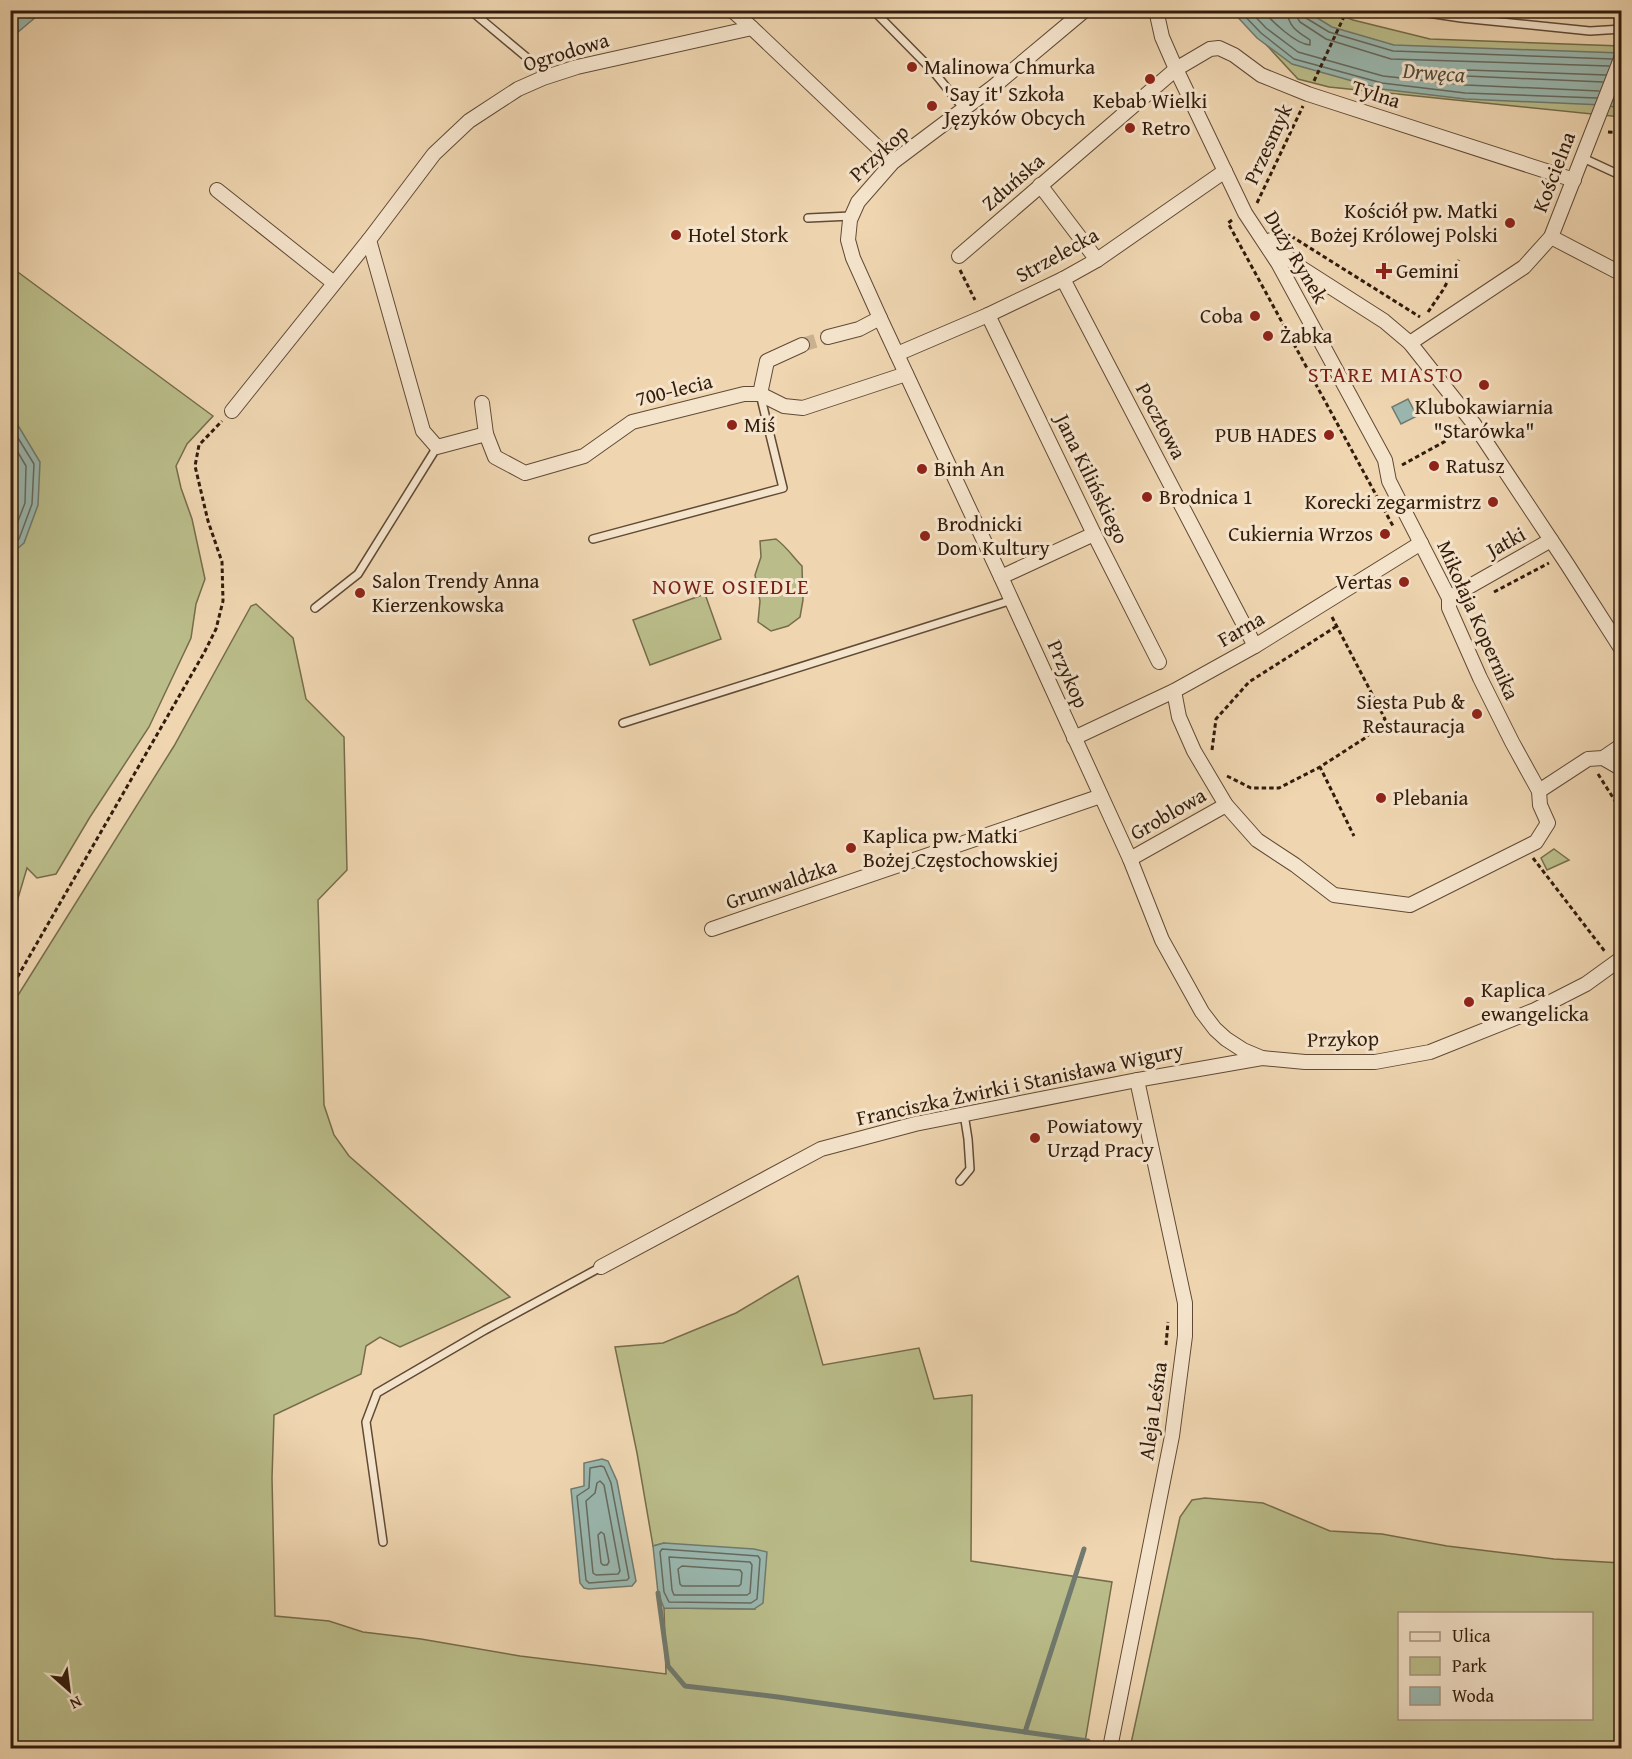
<svg xmlns="http://www.w3.org/2000/svg" width="1632" height="1759" viewBox="0 0 1632 1759" font-family="'Gentium Book Plus',serif">
  <style>
    .green { fill: #babd8a; stroke: #766c4b; stroke-width: 1.5; fill-rule: evenodd }
    .water { fill: #9ab8b0; stroke: #707a6e; stroke-width: 1.5 }
    .lines { fill: none; stroke-linecap: round; stroke-linejoin: round }
    .shore { stroke: #666a5e; stroke-width: 1.5 }
    .stream { stroke: #707a6e; stroke-width: 5 }
    .minor-tunnel { stroke: #c9b190; stroke-width: 14; stroke-dasharray: 14 7; stroke-linecap: butt }
    .service-casing { stroke: #614a35; stroke-width: 10 }
    .minor-casing { stroke: #614a35; stroke-width: 16 }
    .path { stroke: #321c0c; stroke-width: 3; stroke-dasharray: 4.5 3; stroke-linecap: butt }
    .service { stroke: #f5e4cc; stroke-width: 7 }
    .minor { stroke: #f5e4cc; stroke-width: 14 }
    .poi-dot { fill: #8f2418; stroke: #f5e4cc; stroke-width: 2 }
    .labels { text-anchor: middle; stroke-width: 6; stroke-linejoin: round; paint-order: stroke }
    .street-label { font-size: 21px; fill: #321c0c; stroke: #f5e4cc }
    .poi-label { font-size: 21px; fill: #321c0c; stroke: #f5e4cc; text-anchor: start }
    .water-label { font-size: 22px; font-style: italic; fill: #514b3d; stroke: #f5e4cc }
    .neighbourhood-label { font-size: 22px; letter-spacing: 1.5px; fill: #7a1f14; stroke: #f5e4cc }
  </style>
  <rect width="100%" height="100%" fill="#efd6b1"/>
  <filter id="stains"><feTurbulence type="fractalNoise" baseFrequency=".00333" numOctaves="4"/><feColorMatrix values="0 0 0 0 .2 0 0 0 0 .09 0 0 0 0 .02 0 0 0 .5 -.17"/></filter>
  <radialGradient id="worn" r=".72"><stop offset=".6" stop-color="#630" stop-opacity="0"/><stop offset="1" stop-color="#630" stop-opacity=".3"/></radialGradient>
  <g class="green">
    <polygon points="1235,11 1331,11 1353,20 1430,39 1621,46 1621,117 1329,87 1298,79"/>
    <polygon points="11,267 213,416 187,444 176,466 181,488 192,519 205,579 196,604 191,638 149,727 90,817 56,874 37,878 27,868 16,905 11,914"/>
    <path d="M776,539c11,8 17,18 26,27l1,34 -3,17 -12,9 -17,5 -13,-9 2,-21 -5,-26 6,-18 -1,-16z"/>
    <polygon points="705,594 721,639 650,665 633,620"/>
    <polygon points="256,604 293,638 306,699 344,737 347,870 318,900 324,1105 334,1135 349,1156 510,1297 400,1347 380,1337 366,1346 361,1374 274,1415 272,1478 275,1616 329,1621 363,1632 421,1639 520,1656 666,1674 664,1608 754,1609 664,1543 653,1546 637,1453 615,1347 663,1343 736,1313 798,1276 823,1365 919,1348 934,1399 972,1395 971,1561 1112,1582 1084,1748 11,1748 12,1539 10,1518 10,1008 174,746 251,606"/>
    <polygon points="1554,849 1569,860 1547,870 1541,858"/>
    <path d="M1205,1498l58,5 67,28 52,3 65,12 107,13 67,4v185h-491l50,-231 12,-17zM1400,1614h192v104h-192z"/>
  </g>
  <g class="water">
    <polygon points="11,10 43,10 43,11 11,38"/>
    <polygon points="1232,11 1306,11 1332,27 1394,45 1621,53 1621,108 1603,105 1465,99 1381,89 1292,64 1257,38"/>
    <polygon points="1408,399 1417,416 1401,424 1392,407"/>
    <polygon points="10,417 16,422 40,462 38,505 24,543 11,554"/>
    <polygon points="602,1459 608,1461 617,1481 636,1581 632,1586 589,1589 584,1588 580,1583 571,1489 584,1486 584,1463"/>
    <polygon points="664,1543 754,1549 767,1552 763,1603 754,1609 664,1608 658,1593 653,1546"/>
  </g>
  <g class="lines">
    <g class="shore">
      <polyline points="1239,10 1261,33 1294,59 1382,83 1465,93 1597,98"/>
      <polyline points="1249,10 1266,28 1298,52 1383,76 1466,85 1599,91"/>
      <path d="M1262,10c10,11 33,34 48,35v-5c-12,-8 -22,-13 -23,-30"/>
      <polyline points="1296,10 1297,17 1300,22 1326,39 1391,59 1609,66"/>
      <polyline points="1304,10 1306,18 1329,32 1393,51 1612,59"/>
      <polyline points="1603,82 1466,76 1463,73 1467,70 1606,75"/>
      <polyline points="10,425 34,464 32,504 19,539 10,546"/>
      <polyline points="10,439 26,466 25,503 13,534 10,536"/>
      <path d="M10,457c11,17 7,39 0,58"/>
      <polygon points="601,1466 604,1467 611,1483 629,1578 627,1580 589,1583 586,1580 577,1496 589,1488 590,1468"/>
      <polygon points="600,1481 604,1485 620,1571 618,1574 596,1575 593,1573 586,1501 595,1493 597,1483"/>
      <polygon points="601,1532 604,1534 609,1562 607,1565 603,1565 601,1563 598,1535"/>
      <polygon points="662,1549 758,1556 760,1559 757,1599 751,1603 669,1602 664,1592 660,1552"/>
      <polygon points="669,1557 750,1562 752,1565 750,1593 747,1595 674,1595 672,1590"/>
      <polygon points="682,1566 740,1570 742,1573 741,1584 739,1586 682,1586 680,1584 678,1569"/>
    </g>
    <g class="stream">
      <polyline points="658,1593 668,1666 685,1686 778,1697 1088,1741"/>
      <polyline points="1025,1732 1084,1549"/>
      <polyline points="1129,1748 1135,1748"/>
    </g>
    <polyline class="minor-tunnel" points="802,345 828,337"/>
    <defs>
      <g id="service">
        <polyline points="470,10 549,76"/>
        <polyline points="873,10 933,71 964,109"/>
        <polyline points="1408,10 1461,18 1590,31 1622,29"/>
        <polyline points="1583,158 1622,176"/>
        <polyline points="808,218 851,216"/>
        <polyline points="593,539 783,488 760,394"/>
        <polyline points="315,608 358,574 437,447"/>
        <polyline points="623,723 1012,600"/>
        <polyline points="960,1181 970,1169 968,1139 964,1114"/>
        <polyline points="383,1542 366,1422 377,1393 485,1330 601,1267"/>
      </g>
      <g id="minor">
        <polyline points="732,10 752,28"/>
        <polyline points="1085,10 993,87 893,162 858,202 850,220 848,240 853,258 880,318 1001,577 1130,859 1162,940 1202,1012 1215,1029 1226,1039 1243,1050 1262,1058 1305,1062 1375,1062 1430,1052 1535,1010 1586,984 1622,958"/>
        <polyline points="1156,10 1162,37 1176,69 1245,213 1278,263 1385,460 1389,481 1449,598 1449,608 1480,678 1512,742 1539,791 1540,805 1548,823 1536,842 1410,905 1334,895 1295,865 1257,840 1226,805 1194,751 1179,717 1174,691"/>
        <polyline points="1040,185 1097,260"/>
        <polyline points="217,190 334,283"/>
        <polyline points="1551,237 1622,274"/>
        <polyline points="369,240 423,431 437,447 486,434 495,457 525,473 584,456 632,422 744,394 760,394 784,406 803,408 906,374"/>
        <polyline points="1271,240 1286,256 1298,266 1384,321 1410,343 1474,424 1567,564 1622,650"/>
        <polyline points="959,256 1176,69 1210,49 1219,48 1234,55 1261,75 1308,94 1574,180"/>
        <polyline points="1063,279 1255,646"/>
        <polyline points="988,315 1094,534 1159,662"/>
        <polyline points="828,337 859,329 880,318"/>
        <polyline points="1410,343 1524,267 1551,237 1622,56"/>
        <polyline points="897,354 988,315 1063,279 1097,260 1225,171"/>
        <polyline points="760,394 767,361 802,345"/>
        <polyline points="482,403 486,434"/>
        <polyline points="232,411 369,240 434,154 469,121 518,89 543,78 577,67 752,28 893,162"/>
        <polyline points="1001,577 1094,534"/>
        <polyline points="1449,598 1551,540"/>
        <polyline points="1074,738 1174,691 1255,646 1421,543"/>
        <polyline points="1603,758 1622,769"/>
        <polyline points="1539,791 1588,759 1603,758 1622,745"/>
        <polyline points="1130,859 1226,805"/>
        <polyline points="712,929 1101,796"/>
        <polyline points="601,1267 821,1149 915,1124 1137,1080 1262,1058"/>
        <polyline points="1110,1748 1172,1436 1185,1336 1185,1303 1137,1080"/>
      </g>
    </defs>
    <use href="#service" class="service-casing"/>
    <use href="#minor" class="minor-casing"/>
    <g class="path">
      <polyline points="1314,81 1347,10"/>
      <polyline points="1608,132 1622,133"/>
      <polyline points="1257,203 1303,106"/>
      <polyline points="1232,220 1228,223 1393,526"/>
      <polyline points="1291,236 1420,317"/>
      <polyline points="960,270 975,300"/>
      <polyline points="1428,312 1443,290 1459,260"/>
      <polyline points="1402,465 1462,432"/>
      <polyline points="1494,592 1549,563"/>
      <polyline points="1332,617 1385,719 1365,738 1320,767 1354,836"/>
      <polyline points="1212,750 1216,719 1249,682 1337,626"/>
      <polyline points="1598,774 1617,804 1622,804"/>
      <polyline points="1227,776 1251,788 1279,788 1320,767"/>
      <polyline points="1533,858 1606,953"/>
      <polyline points="10,990 204,653 216,629 223,601 222,562 208,521 195,466 199,445 222,421"/>
      <polyline points="1166,1345 1168,1322"/>
    </g>
    <use href="#service" class="service"/>
    <use href="#minor" class="minor"/>
  </g>
  <g class="poi-dot">
    <circle cx="912" cy="67" r="6"/>
    <circle cx="1150" cy="79" r="6"/>
    <circle cx="932" cy="106" r="6"/>
    <circle cx="1130" cy="128" r="6"/>
    <circle cx="1510" cy="223" r="6"/>
    <circle cx="676" cy="235" r="6"/>
    <path d="M1381 262h6v6h6v6h-6v6h-6v-6h-6v-6h6z"/>
    <circle cx="1255" cy="316" r="6"/>
    <circle cx="1268" cy="336" r="6"/>
    <circle cx="1484" cy="385" r="6"/>
    <circle cx="732" cy="425" r="6"/>
    <circle cx="1329" cy="435" r="6"/>
    <circle cx="1434" cy="466" r="6"/>
    <circle cx="922" cy="469" r="6"/>
    <circle cx="1147" cy="497" r="6"/>
    <circle cx="1493" cy="502" r="6"/>
    <circle cx="1385" cy="534" r="6"/>
    <circle cx="925" cy="536" r="6"/>
    <circle cx="1404" cy="582" r="6"/>
    <circle cx="360" cy="593" r="6"/>
    <circle cx="1477" cy="714" r="6"/>
    <circle cx="1381" cy="798" r="6"/>
    <circle cx="851" cy="848" r="6"/>
    <circle cx="1469" cy="1002" r="6"/>
    <circle cx="1035" cy="1138" r="6"/>
  </g>
  <g class="labels">
    <g class="street-label">
      <text transform="translate(566 52) rotate(-17)" y="7">Ogrodowa</text>
      <text transform="translate(1376 94) rotate(18)" y="7">Tylna</text>
      <text transform="translate(1268 144) rotate(-65)" y="7">Przesmyk</text>
      <text transform="translate(879 153) rotate(-43)" y="7">Przykop</text>
      <text transform="translate(1554 172) rotate(-69)" y="7">Kościelna</text>
      <text transform="translate(1013 182) rotate(-41)" y="7">Zduńska</text>
      <text transform="translate(1057 255) rotate(-29)" y="7">Strzelecka</text>
      <text transform="translate(1296 257) rotate(59)" y="7">Duży Rynek</text>
      <text transform="translate(674 390) rotate(-14)" y="7">700-lecia</text>
      <text transform="translate(1161 421) rotate(62)" y="7">Pocztowa</text>
      <text transform="translate(1092 479) rotate(64)" y="7">Jana Kilińskiego</text>
      <text transform="translate(1506 542) rotate(-29)" y="7">Jatki</text>
      <text transform="translate(1478 620) rotate(66)" y="7">Mikołaja Kopernika</text>
      <text transform="translate(1241 629) rotate(-30)" y="7">Farna</text>
      <text transform="translate(1068 674) rotate(66)" y="7">Przykop</text>
      <text transform="translate(1168 814) rotate(-30)" y="7">Groblowa</text>
      <text transform="translate(781 884) rotate(-19)" y="7">Grunwaldzka</text>
      <text transform="translate(1343 1039) rotate(-1)" y="7">Przykop</text>
      <text transform="translate(1020 1084) rotate(-12)" y="7">Franciszka Żwirki i Stanisława Wigury</text>
      <text transform="translate(1153 1411) rotate(-82)" y="7">Aleja Leśna</text>
    </g>
    <g class="poi-label">
      <text x="924" y="74">Malinowa Chmurka</text>
      <text x="944" y="101">'Say it' Szkoła<tspan x="944" dy="24">Języków Obcych</tspan></text>
      <text x="1150" y="108" text-anchor="middle">Kebab Wielki</text>
      <text x="1142" y="135">Retro</text>
      <text x="1498" y="218" text-anchor="end">Kościół pw. Matki<tspan x="1498" dy="24">Bożej Królowej Polski</tspan></text>
      <text x="688" y="242">Hotel Stork</text>
      <text x="1396" y="278">Gemini</text>
      <text x="1243" y="323" text-anchor="end">Coba</text>
      <text x="1280" y="343">Żabka</text>
      <text x="1484" y="414" text-anchor="middle">Klubokawiarnia<tspan x="1484" dy="24">"Starówka"</tspan></text>
      <text x="744" y="432">Miś</text>
      <text x="1317" y="442" text-anchor="end">PUB HADES</text>
      <text x="1446" y="473">Ratusz</text>
      <text x="934" y="476">Binh An</text>
      <text x="1159" y="504">Brodnica 1</text>
      <text x="1481" y="509" text-anchor="end">Korecki zegarmistrz</text>
      <text x="937" y="531">Brodnicki<tspan x="937" dy="24">Dom Kultury</tspan></text>
      <text x="1373" y="541" text-anchor="end">Cukiernia Wrzos</text>
      <text x="372" y="588">Salon Trendy Anna<tspan x="372" dy="24">Kierzenkowska</tspan></text>
      <text x="1392" y="589" text-anchor="end">Vertas</text>
      <text x="1465" y="709" text-anchor="end">Siesta Pub &amp;<tspan x="1465" dy="24">Restauracja</tspan></text>
      <text x="1393" y="805">Plebania</text>
      <text x="863" y="843">Kaplica pw. Matki<tspan x="863" dy="24">Bożej Częstochowskiej</tspan></text>
      <text x="1481" y="997">Kaplica<tspan x="1481" dy="24">ewangelicka</tspan></text>
      <text x="1047" y="1133">Powiatowy<tspan x="1047" dy="24">Urząd Pracy</tspan></text>
    </g>
    <g class="water-label">
      <text transform="translate(1434 72) rotate(4)" y="8">Drwęca</text>
    </g>
    <g class="neighbourhood-label">
      <text x="1386" y="382">STARE MIASTO</text>
      <text x="731" y="594">NOWE OSIEDLE</text>
    </g>
  </g>
  <rect width="1632" height="1759" fill="none" stroke="#efd6b1" stroke-width="36"/>
  <rect x="12" y="12" width="1608" height="1735" fill="none" stroke="#321c0c" stroke-width="3"/>
  <rect x="18" y="18" width="1596" height="1723" fill="none" stroke="#321c0c" stroke-width="1.5"/>
  <rect x="1398" y="1612" width="195" height="108" fill="#f5e4cc" stroke="#a7947f" stroke-width="1.5"/>
  <rect x="1410" y="1632" width="30" height="9" fill="#f5e4cc" stroke="#a7947f" stroke-width="1.5"/>
  <text x="1452" y="1642" font-size="18" fill="#321c0c">Ulica</text>
  <rect x="1410" y="1657" width="30" height="18" fill="#babd8a" stroke="#a7947f" stroke-width="1.5"/>
  <text x="1452" y="1672" font-size="18" fill="#321c0c">Park</text>
  <rect x="1410" y="1687" width="30" height="18" fill="#9ab8b0" stroke="#a7947f" stroke-width="1.5"/>
  <text x="1452" y="1702" font-size="18" fill="#321c0c">Woda</text>
  <g transform="translate(69 1690) rotate(152)" stroke="#f5e4cc" stroke-width="4.5" paint-order="stroke">
  <path d="M0-4.5L10 22L0 15L-10 22Z" fill="#321c0c"/>
  <text y="-9" font-size="16" font-weight="bold" text-anchor="middle" fill="#321c0c">N</text>
  </g>
  <rect width="100%" height="100%" filter="url(#stains)"/>
  <rect width="100%" height="100%" fill="url(#worn)"/>
</svg>
